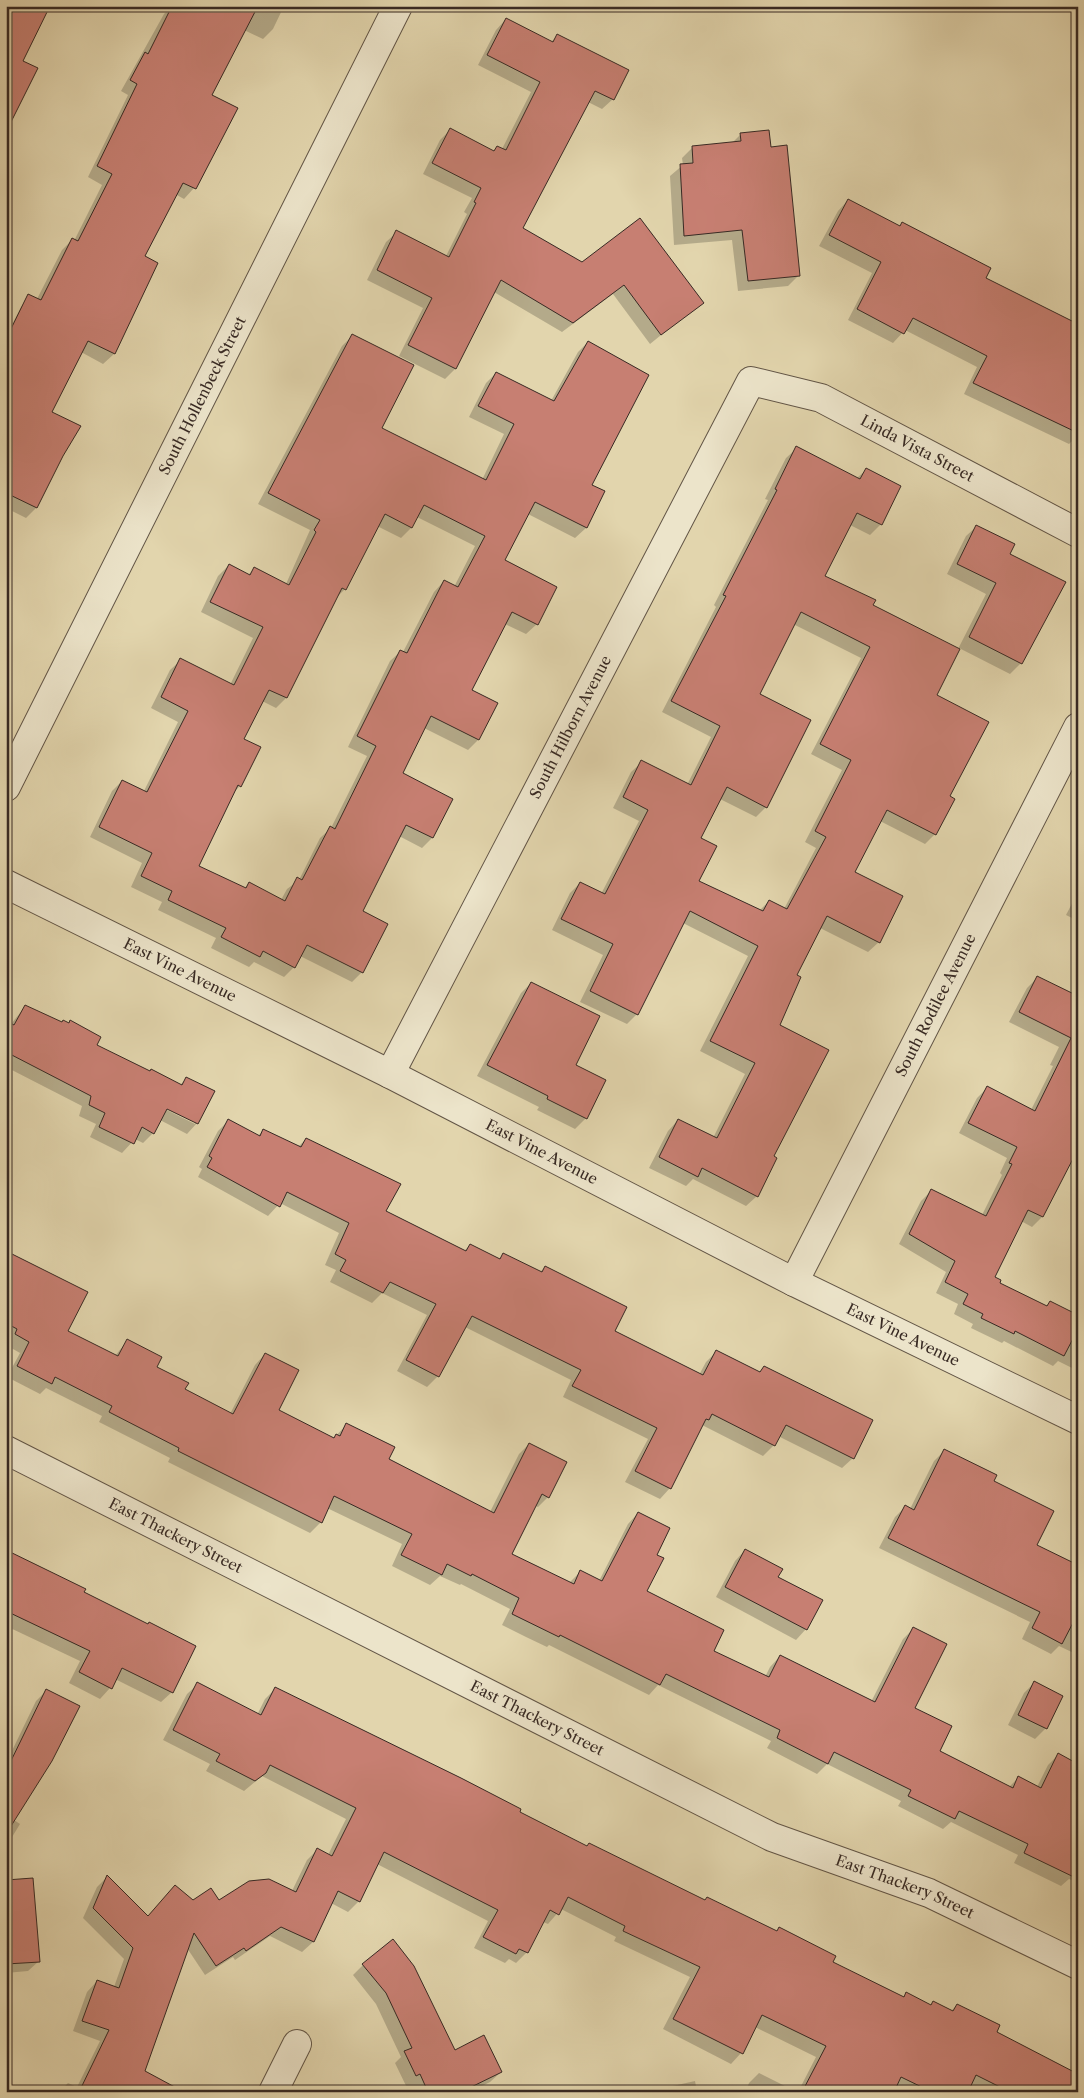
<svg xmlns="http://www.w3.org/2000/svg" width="1084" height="2098" viewBox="0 0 1084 2098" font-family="'Libre Caslon Text',serif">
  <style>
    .shadow { fill: #0003; fill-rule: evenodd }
    .building { fill: #c77f72; stroke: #382a24; fill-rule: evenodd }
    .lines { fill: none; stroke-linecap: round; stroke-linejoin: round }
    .minor-casing { stroke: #625546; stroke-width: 30 }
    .tertiary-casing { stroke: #625546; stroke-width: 30 }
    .minor { stroke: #ece4ca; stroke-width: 28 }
    .tertiary { stroke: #ece4ca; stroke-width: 28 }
    .labels { text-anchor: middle; stroke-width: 5; stroke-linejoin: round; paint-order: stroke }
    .street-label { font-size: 15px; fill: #382a24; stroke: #ece4ca }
  </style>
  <rect width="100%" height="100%" fill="#e2d5ad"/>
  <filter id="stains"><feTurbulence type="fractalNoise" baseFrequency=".004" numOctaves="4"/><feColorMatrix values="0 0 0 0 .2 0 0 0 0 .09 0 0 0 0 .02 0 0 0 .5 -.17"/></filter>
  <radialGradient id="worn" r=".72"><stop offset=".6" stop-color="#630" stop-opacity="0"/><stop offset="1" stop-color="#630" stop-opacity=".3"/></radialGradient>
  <g class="shadow">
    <polygon points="172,6 284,6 273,29 263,39 244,30 210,95 236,109 194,188 184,199 175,194 143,256 157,263 114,354 103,364 81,352 51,413 62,456 36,508 26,518 6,508 6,336 21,307 31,296 37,299 62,250 72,240 74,241 102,185 88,177 128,95 121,91 164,14"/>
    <polygon points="506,19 550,43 558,35 613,99 602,109 588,102 522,228 582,264 702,302 650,344 613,294 562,332 494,292 455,369 445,379 399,356 423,308 367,280 386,242 397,232 446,256 467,214 464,212 472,198 423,174 440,140 450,130 493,151 497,147 502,149 531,92 478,65 496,30"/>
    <polygon points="741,134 770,149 798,276 788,286 738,291 732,240 674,245 670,176 683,165 682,158 692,148 732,143"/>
    <polygon points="848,200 899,227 902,223 984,279 1078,325 1078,441 1074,439 1069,444 964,394 977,367 905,330 893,343 848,320 872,273 819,246 838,211"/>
    <path d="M352,336l29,93 101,51 22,-46 -35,-17 17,-34 10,-10 55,28 27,-49 10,-10 3,143 13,7 -18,36 -11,10 -47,-24 -24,47 33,63 -11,10 -21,-10 -34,67 7,49 -10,10 -44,-22 -23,46 50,26 -19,38 -10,10 -23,-12 -38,76 1,60 -10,10 -52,-26 -6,11 -10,10 -30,-15 -5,5 -38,-19 5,-10 -58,-28 4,-8 -31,-15 11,-24 -52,-26 22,-46 10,-10 22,10 34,-69 -27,-14 19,-38 11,-10 49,25 23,-47 -52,-26 17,-36 11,-11 19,10 7,-7 31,16 24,-54 -52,-26 84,-158zM417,517l58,29 -21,41 -10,-6 -10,11 -31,60 -2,-1 -11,10 -42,86 19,9 -36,72 -11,10 -21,42 -12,9 -6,11 -32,-17 -5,6 -47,-23 36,-73 7,-7 2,-47 20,-38 14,7 10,-10 49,-99 10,-10 32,-63 24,12 10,-10z"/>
    <path d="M797,448l60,30 9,-8 15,54 -11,11 -20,-10 -27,51 49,30 86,43 28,-55 -39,-20 19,-38 11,-10 31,28 13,109 -11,11 -51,-26 -24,48 14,101 -14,37 -10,10 -45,-23 -26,51 25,70 -11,10 -48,-24 -25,48 -16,49 -7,132 -15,39 -11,10 -53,-27 -7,7 -37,-18 19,-37 10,-11 35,18 32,-64 -45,-23 48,-95 -65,-33 -46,91 -10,10 -47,-22 23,-47 -51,-25 18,-37 10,-10 21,11 38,-73 -26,-13 18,-36 11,-10 45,23 24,-48 -49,-25 54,-105 -2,-2 54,-105 -3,-1 21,-41zM793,624l68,34 -50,96 31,16 -37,72 11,6 -32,61 -15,-8 -10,10 -62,-29 2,-44 21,-39 36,18 10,-10 -8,-112z"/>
    <polygon points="1078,892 1078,921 1066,915"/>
    <polygon points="1038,977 1078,998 1078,1146 1042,1217 1032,1227 1021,1221 993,1278 998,1283 1046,1306 1050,1302 1078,1316 1078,1371 1058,1361 1053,1366 1004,1341 1002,1343 971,1328 973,1324 954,1314 958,1304 936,1293 946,1272 899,1244 921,1201 932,1190 982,1215 1002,1175 1000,1173 1007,1158 959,1133 977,1098 987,1088 1031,1110 1053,1066 1050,1065 1059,1047 1009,1022 1027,988"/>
    <polygon points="531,983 574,1065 604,1081 586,1118 575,1129 537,1110 539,1107 477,1076 521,993"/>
    <path d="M25,1007l37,16 6,1 2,-3 25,24 55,28 30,12 7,-7 10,45 -10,11 -27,-14 -7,13 -10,10 -8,-4 -13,14 -32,-16 6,-13 -17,-8 3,-10 -76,-39v-45l5,2zM162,1105l33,16v3l-34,-17z"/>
    <polygon points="228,1121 258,1136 263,1130 298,1147 306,1139 385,1212 464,1251 470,1245 499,1259 504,1254 540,1272 545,1267 613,1331 699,1375 706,1362 716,1352 758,1373 764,1367 853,1458 842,1468 778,1436 774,1445 763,1456 702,1425 670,1488 660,1499 625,1482 648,1439 563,1397 571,1380 465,1327 438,1376 427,1387 397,1371 427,1315 382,1293 372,1303 330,1282 336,1270 325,1265 339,1233 280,1203 268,1216 198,1177 202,1169 199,1167 218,1131"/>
    <polygon points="6,1261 66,1331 115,1356 127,1341 155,1368 184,1390 230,1414 255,1365 265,1354 277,1410 333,1439 346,1425 388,1459 490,1512 519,1454 529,1444 548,1497 538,1507 535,1506 511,1554 569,1583 580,1572 599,1581 628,1524 638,1513 655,1555 645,1592 712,1651 765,1677 770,1667 780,1656 871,1702 903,1639 913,1629 914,1709 938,1751 1009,1787 1018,1778 1037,1787 1048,1765 1058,1755 1078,1765 1078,1883 1069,1879 1061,1886 1014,1863 1018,1855 951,1822 943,1829 898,1806 901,1801 827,1764 817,1774 767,1748 771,1741 658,1685 649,1695 549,1645 547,1647 526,1637 502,1625 510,1609 461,1584 460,1585 440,1576 430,1585 392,1566 402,1544 327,1508 321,1522 310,1533 168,1462 170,1458 99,1422 102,1416 46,1388 40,1394 7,1377 20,1353 6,1345"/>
    <polygon points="945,1450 992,1481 1036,1545 1078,1566 1078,1655 1059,1646 1051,1654 1022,1639 1030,1622 879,1548 895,1517 905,1507 910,1509 934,1461"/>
    <polygon points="745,1550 806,1629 796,1640 716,1597 735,1561"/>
    <polygon points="6,1551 83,1592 172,1692 161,1702 115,1679 110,1688 100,1699 69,1683 80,1661 6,1626"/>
    <polygon points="1034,1683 1062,1697 1046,1728 1035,1739 1008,1725 1024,1693"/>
    <polygon points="198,1684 257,1715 265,1699 275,1689 586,1847 776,1932 779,1929 831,1963 903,1997 906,1994 930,2006 933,2002 951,2011 957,2005 1078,2092 901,2092 894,2088 892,2092 798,2092 816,2057 755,2027 741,2053 731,2064 663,2029 690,1977 614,1941 616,1937 561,1909 548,1924 543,1922 527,1952 516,1963 509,1959 505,1963 474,1948 488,1921 377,1864 359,1901 348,1912 331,1903 313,1942 302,1952 270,1936 235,1960 233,1957 205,1975 187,1948 143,2071 147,2092 59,2092 68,2083 77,2087 100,2041 73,2031 87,1992 97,1981 114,1987 124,1959 83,1918 97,1887 107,1877 147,1917 175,1886 193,1901 218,1902 292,1891 307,1860 317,1850 328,1855 346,1819 262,1776 244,1791 206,1771 210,1764 163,1740 187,1694"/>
    <polygon points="46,1691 14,1820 20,1824 6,1847 6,1757 8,1759 36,1701"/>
    <polygon points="6,1882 39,1961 28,1971 6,1973"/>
    <polygon points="363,1965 454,2051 501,2072 490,2082 470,2092 409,2092 395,2063 401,2057 376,2004 353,1975"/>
    <polygon points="759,2073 797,2092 745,2092 749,2083"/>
    <polygon points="695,2081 697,2092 646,2092"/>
  </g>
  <g class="building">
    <polygon points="6,6 50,6 23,61 38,68 6,132"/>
    <polygon points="172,6 258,6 212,95 238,108 196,189 183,183 145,256 158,263 115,354 88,341 52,412 81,426 63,456 37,508 6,493 6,339 28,294 41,300 72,238 78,241 112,174 97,166 137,84 130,80 145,52 148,54"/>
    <polygon points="506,18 553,42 557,34 629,70 614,100 595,91 523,228 582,262 640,218 704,303 661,335 624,285 573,323 501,280 456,369 408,345 432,298 377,270 396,230 449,257 476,203 474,202 481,188 432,163 450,128 494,151 497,146 506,150 540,82 487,55"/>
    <polygon points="769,130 771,147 787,145 800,276 748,281 742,230 684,236 680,164 693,163 692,146 741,141 740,133"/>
    <polygon points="848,199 900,226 902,222 991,268 986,278 1078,324 1078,433 973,383 987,356 913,318 904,334 857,309 881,262 829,235"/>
    <path d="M352,334l62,31 -32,63 104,52 28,-56 -36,-18 18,-34 58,29 34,-60 61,34 -57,110 13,6 -18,37 -52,-26 -30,58 52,27 -19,38 -26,-13 -40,78 26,13 -19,37 -48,-24 -28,57 50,26 -20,39 -27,-13 -43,86 25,13 -25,49 -56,-28 -12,23 -32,-17 -3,6 -39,-20 5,-9 -58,-28 4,-9 -31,-15 11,-23 -53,-26 23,-47 25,12 41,-81 -27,-14 19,-39 54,27 29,-58 -53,-25 19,-38 21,11 4,-8 35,18 27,-53 -2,-2 6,-10 -52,-27zM424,505l61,31 -27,51 -14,-7 -37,73 -7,-3 -43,86 19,10 -41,83 -5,-3 -28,54 -5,-3 -12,24 -36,-19 -3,6 -47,-22 39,-81 3,2 20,-40 -17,-8 25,-49 18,8 55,-110 4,2 39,-76 27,14z"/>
    <path d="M796,446l64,33 6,-11 35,18 -19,39 -25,-12 -32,63 51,24 -3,5 87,44 -23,46 52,27 -39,74 5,3 -19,36 -49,-25 -32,62 48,24 -23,47 -53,-27 -30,59 4,2 -21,48 49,25 -55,106 3,2 -19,39 -56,-29 -4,9 -39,-20 19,-38 39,19 38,-75 -45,-22 48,-95 -68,-35 -52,104 -48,-24 23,-47 -52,-25 19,-37 25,12 43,-84 -25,-13 18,-37 50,25 29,-59 -49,-25 55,-105 -3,-1 54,-105 -2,-1zM801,612l69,35 -50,97 31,16 -36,71 11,6 -39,72 -18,-9 -6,11 -64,-30 18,-35 -16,-8 26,-51 40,21 44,-88 -51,-26z"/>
    <polygon points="976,525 1015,544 1010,554 1066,582 1022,664 969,637 996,583 957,564"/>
    <polygon points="1037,976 1078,996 1078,1149 1043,1217 1028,1210 995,1277 1001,1280 1000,1283 1047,1306 1050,1301 1078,1315 1078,1329 1064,1356 1015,1331 1014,1334 981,1318 983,1314 963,1304 968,1294 945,1282 955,1261 909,1234 931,1189 986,1216 1012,1164 1009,1163 1017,1147 968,1123 987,1086 1035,1111 1071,1038 1019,1012"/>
    <polygon points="531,982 600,1016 576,1065 606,1080 587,1119 547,1099 548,1096 487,1065"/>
    <polygon points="25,1005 62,1022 63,1020 69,1023 70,1020 101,1037 97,1045 150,1071 151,1069 182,1085 186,1077 215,1091 198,1124 167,1109 154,1134 142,1127 134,1144 99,1127 105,1113 89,1105 91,1096 6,1052 6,1021 14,1025"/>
    <polygon points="228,1119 260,1136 263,1129 301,1147 306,1138 401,1184 386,1211 466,1251 470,1244 500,1259 503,1253 542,1272 545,1266 627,1307 615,1331 703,1375 716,1350 760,1372 764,1366 873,1420 854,1459 786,1425 775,1446 712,1414 709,1420 706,1419 671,1489 635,1471 657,1428 572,1386 581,1370 472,1316 439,1377 406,1360 436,1304 390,1282 383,1293 340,1271 346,1260 335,1254 349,1223 287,1192 280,1207 207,1167 212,1158 209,1156"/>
    <polygon points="6,1251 88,1292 68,1331 118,1356 127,1339 162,1357 157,1367 189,1383 185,1389 233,1414 265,1353 299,1370 279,1410 334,1438 336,1434 340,1436 346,1423 395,1447 389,1459 494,1513 529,1443 567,1462 549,1498 542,1494 512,1554 574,1584 580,1570 602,1581 638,1512 670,1528 657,1555 664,1558 647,1591 724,1630 714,1651 769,1677 780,1655 875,1702 913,1627 947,1644 915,1708 952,1726 940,1751 1013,1788 1018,1776 1041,1788 1058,1753 1078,1764 1078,1879 1024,1853 1028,1844 959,1811 955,1819 908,1796 911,1790 834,1752 828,1764 777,1738 780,1730 666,1674 660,1685 560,1635 559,1637 512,1614 519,1598 472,1574 471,1576 447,1564 442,1575 401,1555 412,1534 334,1496 322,1523 178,1451 179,1448 109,1412 112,1406 55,1377 52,1384 17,1366 29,1342 15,1334 17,1329 6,1323"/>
    <polygon points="944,1449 997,1475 994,1481 1054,1511 1037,1545 1078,1565 1078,1613 1062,1644 1032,1628 1040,1612 888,1538 905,1505 914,1510"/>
    <polygon points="745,1549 783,1569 778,1577 823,1600 807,1630 725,1587"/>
    <polygon points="6,1550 86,1589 84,1592 148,1624 149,1622 196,1646 173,1693 122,1668 112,1689 79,1672 90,1651 6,1611"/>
    <polygon points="1034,1681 1063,1696 1047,1729 1018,1715"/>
    <polygon points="197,1682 261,1715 275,1687 461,1778 521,1809 520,1812 587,1846 589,1843 705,1900 707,1897 777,1931 779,1927 836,1956 833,1962 904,1997 906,1992 931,2005 933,2001 953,2011 957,2004 1000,2025 997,2032 1078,2074 1078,2092 1010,2092 976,2075 968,2092 932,2092 901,2077 894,2092 802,2092 826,2046 762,2015 743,2054 673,2019 700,1967 623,1931 625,1926 568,1897 559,1915 550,1910 528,1953 519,1949 516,1954 483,1937 498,1910 384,1852 360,1902 338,1891 314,1942 281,1927 246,1951 244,1948 216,1966 194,1933 145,2071 184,2092 79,2092 109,2030 82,2021 97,1980 119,1988 133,1948 93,1908 107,1875 148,1916 175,1885 193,1900 211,1888 219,1900 249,1881 269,1879 296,1892 317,1848 332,1856 356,1808 270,1765 266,1773 255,1781 216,1761 220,1754 173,1730"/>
    <polygon points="46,1689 80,1706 52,1761 6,1834 6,1771"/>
    <polygon points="33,1878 40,1962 6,1964 6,1880"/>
    <polygon points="393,1939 414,1966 455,2050 484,2035 502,2072 461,2092 428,2092 420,2074 416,2076 404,2051 412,2048 386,1993 362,1964"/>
  </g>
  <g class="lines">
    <defs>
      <g id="minor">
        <path id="s1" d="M390,1074l361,-693 70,17 257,135"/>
        <path id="s2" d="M794,1282l284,-555"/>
        <path id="s3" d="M6,1450l766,387 157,56 149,72"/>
        <polyline points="273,2092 297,2044"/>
      </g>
      <g id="tertiary">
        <path id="s4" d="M6,787l392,-781"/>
        <path id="s5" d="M6,884l384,190 404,208 284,138"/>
      </g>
    </defs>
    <use href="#minor" class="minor-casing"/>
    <use href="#tertiary" class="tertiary-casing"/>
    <use href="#minor" class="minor"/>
    <use href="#tertiary" class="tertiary"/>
  </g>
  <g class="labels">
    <g class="street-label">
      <text dy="5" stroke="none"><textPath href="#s4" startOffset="438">South Hollenbeck Street</textPath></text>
      <text dy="5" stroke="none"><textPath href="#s1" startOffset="962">Linda Vista Street</textPath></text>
      <text dy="5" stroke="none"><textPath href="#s1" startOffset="391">South Hilborn Avenue</textPath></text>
      <text dy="5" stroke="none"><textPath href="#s5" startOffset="194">East Vine Avenue</textPath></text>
      <text dy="5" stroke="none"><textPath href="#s2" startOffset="311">South Rodilee Avenue</textPath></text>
      <text dy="5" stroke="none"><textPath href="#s5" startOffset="599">East Vine Avenue</textPath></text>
      <text dy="5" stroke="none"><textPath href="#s5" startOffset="1004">East Vine Avenue</textPath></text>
      <text dy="5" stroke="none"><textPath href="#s3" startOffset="190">East Thackery Street</textPath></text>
      <text dy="5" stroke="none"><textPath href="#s3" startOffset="595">East Thackery Street</textPath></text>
      <text dy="5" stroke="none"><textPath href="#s3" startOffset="1000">East Thackery Street</textPath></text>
    </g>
  </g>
  <rect width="1084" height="2098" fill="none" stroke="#e2d5ad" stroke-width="25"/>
  <rect x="8" y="8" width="1069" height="2083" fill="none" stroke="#382a24" stroke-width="2.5"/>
  <rect x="12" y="12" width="1059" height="2073" fill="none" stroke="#382a24"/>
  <rect width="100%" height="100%" filter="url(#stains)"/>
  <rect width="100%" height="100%" fill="url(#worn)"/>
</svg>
